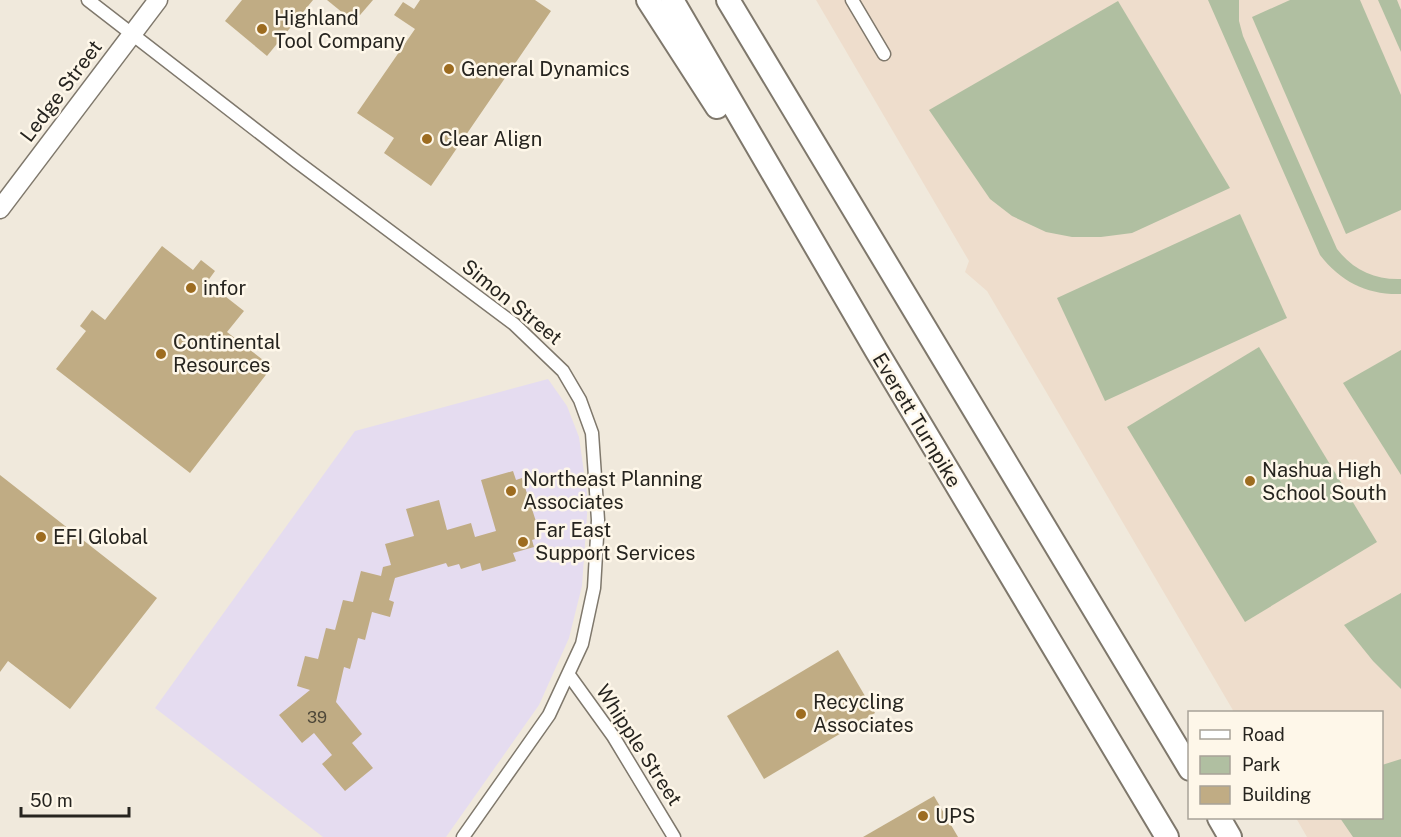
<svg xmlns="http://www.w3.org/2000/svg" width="1401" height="837" viewBox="0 0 1401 837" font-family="'Public Sans',sans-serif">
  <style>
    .commercial { fill: #e5dcf0 }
    .education { fill: #edc }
    .green { fill: #b0bfa1 }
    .building { fill: #c0ac84 }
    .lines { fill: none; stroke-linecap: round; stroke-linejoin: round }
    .street-casing { stroke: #7f786c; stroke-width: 15 }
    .secondary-casing { stroke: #7f786c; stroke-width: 21 }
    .highway-casing { stroke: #7f786c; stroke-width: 26 }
    .street { stroke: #fff; stroke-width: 12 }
    .secondary { stroke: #fff; stroke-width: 18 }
    .highway { stroke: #fff; stroke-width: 22 }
    .poi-dot { fill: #9d6c20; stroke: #fef7e9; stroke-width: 2 }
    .labels { text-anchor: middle; stroke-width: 5; stroke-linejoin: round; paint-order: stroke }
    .number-label { font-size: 16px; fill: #4c4638 }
    .poi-label { font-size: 20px; fill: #26241f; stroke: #fef7e9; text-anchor: start }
    .street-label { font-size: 20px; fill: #26241f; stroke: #fef7e9 }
  </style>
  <rect width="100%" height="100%" fill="#f0e9dc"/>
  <polygon class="commercial" points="548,379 567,406 579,437 588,501 582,586 569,638 539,705 446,837 323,837 155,708 355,431"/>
  <polygon class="education" points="816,0 1401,0 1401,837 1307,837 1296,818 1382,818 1382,712 1234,712 987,291 965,272 969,261"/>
  <g class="green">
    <path d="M1208,0h31v21l4,15 94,213c16,21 38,31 64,30v15c-34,1 -60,-12 -81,-39z"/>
    <polygon points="1290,0 1360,0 1401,95 1401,210 1346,234 1252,17"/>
    <polygon points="1378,0 1397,0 1401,10 1401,52"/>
    <polygon points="1118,1 1230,188 1132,233 1101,237 1072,237 1046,232 1012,216 990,199 929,110"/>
    <polygon points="1240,214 1287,318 1105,401 1057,298"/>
    <polygon points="1259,347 1377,542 1245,622 1127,427"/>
    <polygon points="1401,350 1401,475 1343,383"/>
    <polygon points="1401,593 1401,689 1373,661 1344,625"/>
    <polygon points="1401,759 1401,837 1353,837 1340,818 1382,818 1382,765"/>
  </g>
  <g class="building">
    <polygon points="242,0 313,0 267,56 225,21"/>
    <polygon points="327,0 373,0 354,22"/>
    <polygon points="420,0 535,0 551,11 431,186 384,153 394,138 357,113 415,29 394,15 403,2 414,9"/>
    <polygon points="162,246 193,270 201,260 215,271 207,282 244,311 227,332 272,367 190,473 56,369 86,331 80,326 92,310 105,320"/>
    <polygon points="513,471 516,480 522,478 541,537 532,540 534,547 513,553 516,561 482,571 480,563 461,569 459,564 448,567 446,563 395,578 389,600 394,602 390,617 372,612 365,640 358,638 350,669 344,667 336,702 362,734 352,743 373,768 345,791 322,764 332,755 314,733 302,743 279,715 310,690 297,686 305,656 318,659 326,628 335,630 343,600 353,602 361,571 381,576 383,567 391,565 385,544 414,536 406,509 439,500 447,530 471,523 475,537 496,531 481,480"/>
    <polygon points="0,475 157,598 70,709 8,661 0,672"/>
    <polygon points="838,650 875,713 764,779 727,716"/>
    <polygon points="934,796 958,837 863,837"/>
  </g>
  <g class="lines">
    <defs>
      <g id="street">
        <polyline points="88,0 296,161 514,324 563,371 580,400 592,433 598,520 594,588 582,644 549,715 463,837"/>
        <polyline points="852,0 884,54"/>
        <polyline points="569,675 613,736 674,837"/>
      </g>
      <polyline id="secondary" points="0,209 158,0"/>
      <g id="highway">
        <polyline points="648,0 717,107"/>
        <polyline points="672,0 876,350 1167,837"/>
        <polyline points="728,0 1190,769"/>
        <polyline points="1219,818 1230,837"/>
      </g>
    </defs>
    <use href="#street" class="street-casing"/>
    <use href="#secondary" class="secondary-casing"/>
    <use href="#highway" class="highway-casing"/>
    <use href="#street" class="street"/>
    <use href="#secondary" class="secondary"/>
    <use href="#highway" class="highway"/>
  </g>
  <g class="poi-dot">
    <circle cx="262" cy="29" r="6"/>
    <circle cx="449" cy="69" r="6"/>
    <circle cx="427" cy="139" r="6"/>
    <circle cx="191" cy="288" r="6"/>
    <circle cx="161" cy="354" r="6"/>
    <circle cx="1250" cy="481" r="6"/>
    <circle cx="511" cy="491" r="6"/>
    <circle cx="41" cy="537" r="6"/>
    <circle cx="523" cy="542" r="6"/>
    <circle cx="801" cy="714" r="6"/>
    <circle cx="923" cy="816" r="6"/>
  </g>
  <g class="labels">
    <g class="number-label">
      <text x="317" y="723">39</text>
    </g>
    <g class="poi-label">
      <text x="274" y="25">Highland<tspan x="274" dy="23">Tool Company</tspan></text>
      <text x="461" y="76">General Dynamics</text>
      <text x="439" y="146">Clear Align</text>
      <text x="203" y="295">infor</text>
      <text x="173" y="349">Continental<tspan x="173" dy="23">Resources</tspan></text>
      <text x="1262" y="477">Nashua High<tspan x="1262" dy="23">School South</tspan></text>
      <text x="523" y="486">Northeast Planning<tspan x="523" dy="23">Associates</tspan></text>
      <text x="535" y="537">Far East<tspan x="535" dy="23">Support Services</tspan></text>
      <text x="53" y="544">EFI Global</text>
      <text x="813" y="709">Recycling<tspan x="813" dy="23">Associates</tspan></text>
      <text x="935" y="823">UPS</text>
    </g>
    <g class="street-label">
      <text transform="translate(61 91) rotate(-53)" y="7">Ledge Street</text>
      <text transform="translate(512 302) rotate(39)" y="7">Simon Street</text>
      <text transform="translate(917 420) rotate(59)" y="7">Everett Turnpike</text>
      <text transform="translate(639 745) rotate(57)" y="7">Whipple Street</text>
    </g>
  </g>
  <rect x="1188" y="711" width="195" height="108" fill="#fef7e9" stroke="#a8a398" stroke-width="1.5"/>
  <rect x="1200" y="730" width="30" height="9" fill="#ffffff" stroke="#a8a398" stroke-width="1.5"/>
  <text x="1242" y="741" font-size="18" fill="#26241f">Road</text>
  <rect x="1200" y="756" width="30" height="18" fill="#b0bfa1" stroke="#a8a398" stroke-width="1.5"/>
  <text x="1242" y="771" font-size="18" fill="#26241f">Park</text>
  <rect x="1200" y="786" width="30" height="18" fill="#c0ac84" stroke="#a8a398" stroke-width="1.5"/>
  <text x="1242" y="801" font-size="18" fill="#26241f">Building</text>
  <path d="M21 807v9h108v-9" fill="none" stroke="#26241f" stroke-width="3"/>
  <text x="30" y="807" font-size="18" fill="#26241f" stroke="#fef7e9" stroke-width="4.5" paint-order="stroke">50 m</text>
</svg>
